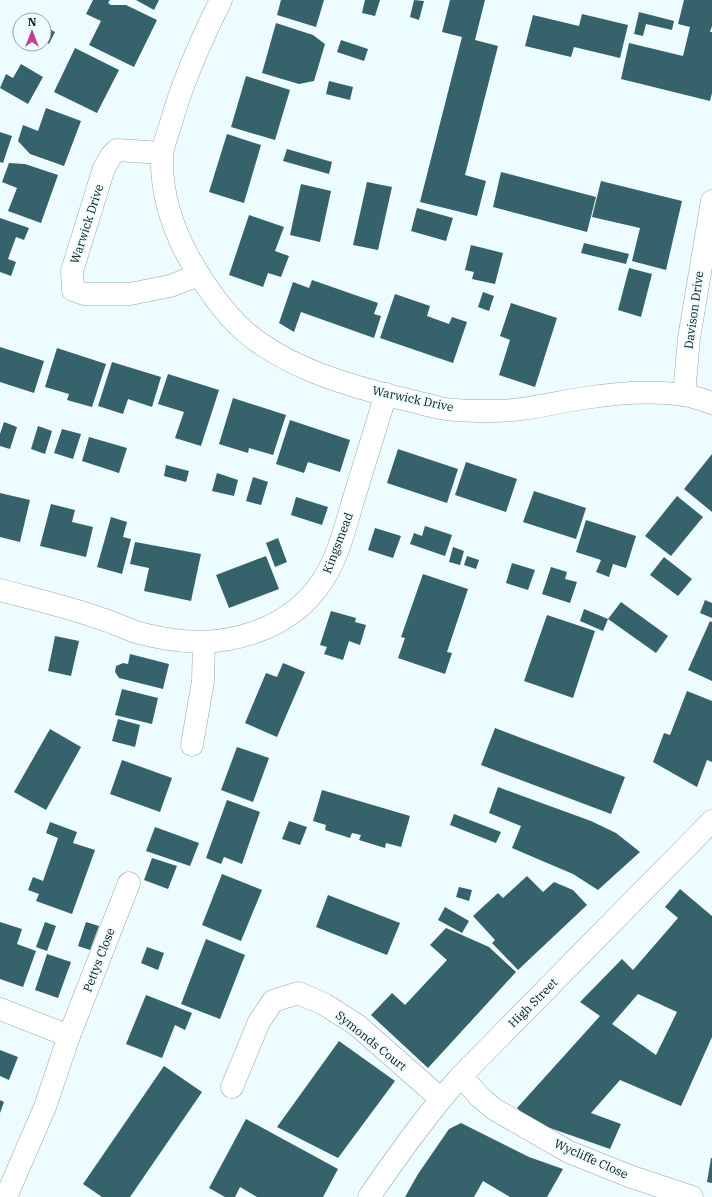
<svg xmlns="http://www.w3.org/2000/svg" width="712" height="1197" viewBox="0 0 712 1197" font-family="'IBM Plex Serif',serif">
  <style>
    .building { fill: #36636b; fill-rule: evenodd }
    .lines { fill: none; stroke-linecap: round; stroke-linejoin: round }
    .street-casing { stroke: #95a7aa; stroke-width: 23 }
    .secondary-casing { stroke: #95a7aa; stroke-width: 23 }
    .street { stroke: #fff; stroke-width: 22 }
    .secondary { stroke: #fff; stroke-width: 22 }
    .labels { text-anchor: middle; stroke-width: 4; stroke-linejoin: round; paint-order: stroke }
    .street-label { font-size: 12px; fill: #101718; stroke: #edfcff }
  </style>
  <rect width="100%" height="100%" fill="#edfcff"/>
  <g class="building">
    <polygon points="93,0 110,0 108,3 111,5 126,5 157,20 134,67 89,45 101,21 86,14"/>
    <polygon points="136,0 159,0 154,10"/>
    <polygon points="281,0 324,0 316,27 277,15"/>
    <polygon points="365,0 380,0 375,16 362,13"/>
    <polygon points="414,0 424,1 419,20 410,17"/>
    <polygon points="450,0 485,0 475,40 498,46 465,175 486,181 477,216 420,202 462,37 442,32"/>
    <polygon points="684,0 712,0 712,26 710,32 712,32 712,93 710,101 621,79 629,43 683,56 690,27 678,24"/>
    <polygon points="639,12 674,21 672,30 646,24 643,36 634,34"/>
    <polygon points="582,14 628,25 620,58 574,47 571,57 525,46 533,15 579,26"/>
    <polygon points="276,23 313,35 325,44 314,81 299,84 262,73"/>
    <polygon points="44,26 55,32 49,44 44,41"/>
    <polygon points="341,40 368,49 364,61 337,52"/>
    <polygon points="75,48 119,70 97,113 54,92"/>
    <polygon points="21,64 43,77 28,104 0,88 6,74 13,78"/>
    <polygon points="246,76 290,90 275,140 231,127"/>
    <polygon points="329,81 353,87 350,100 326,94"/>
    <polygon points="46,108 81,121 64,166 30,154 18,141 23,125 38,131"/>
    <polygon points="0,132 12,136 3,163 0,162"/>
    <polygon points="227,134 261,145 244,203 209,192"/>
    <polygon points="287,149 332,162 329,174 283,161"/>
    <polygon points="9,163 25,164 58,175 41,223 8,211 17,188 2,182"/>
    <polygon points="501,172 596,197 587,232 493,207"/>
    <polygon points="601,181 682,201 666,270 632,261 640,228 592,217"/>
    <polygon points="367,182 392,187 378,250 353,245"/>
    <polygon points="301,184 331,191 320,242 290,235"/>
    <polygon points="417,208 453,218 446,241 411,231"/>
    <polygon points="249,215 284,227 275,251 289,256 281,277 268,273 263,287 229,275"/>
    <polygon points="0,218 29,228 24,240 16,237 8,259 16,262 11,276 0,272"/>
    <polygon points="584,243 629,254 626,264 581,253"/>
    <polygon points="471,245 503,253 495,284 472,279 474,272 465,270"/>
    <polygon points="629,268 652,274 641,317 618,310"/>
    <polygon points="312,280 378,303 374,314 381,316 374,338 301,312 294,332 279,323 293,282 309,288"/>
    <polygon points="483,292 494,296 489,311 478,307"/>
    <polygon points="395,294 430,306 427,316 449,324 452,317 467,322 453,363 380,338"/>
    <polygon points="511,303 557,318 535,387 499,375 510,340 500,336"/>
    <polygon points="0,347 44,361 34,393 0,382"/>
    <polygon points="57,348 106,364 92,407 67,400 69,394 45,387"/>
    <polygon points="112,362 161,377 152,407 128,399 123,414 98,406"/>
    <polygon points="168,374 219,390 201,446 175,438 184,412 158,404"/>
    <polygon points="233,398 286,415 273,455 249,448 248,453 219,444"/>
    <polygon points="290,420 350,440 340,472 308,462 304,473 276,464"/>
    <polygon points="4,422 17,427 10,449 0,446 0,434"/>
    <polygon points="38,426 52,431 45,454 31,449"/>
    <polygon points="62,429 81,434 73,459 54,453"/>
    <polygon points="89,437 127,448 119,473 82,461"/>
    <polygon points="398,449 458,469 447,503 387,483"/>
    <polygon points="712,454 712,512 684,489"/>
    <polygon points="466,462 517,479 506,512 455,495"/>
    <polygon points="166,465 189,471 186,482 164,476"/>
    <polygon points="217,473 238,480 234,496 212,491"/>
    <polygon points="253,477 268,482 261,505 246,501"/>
    <polygon points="534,491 586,508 576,539 523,522"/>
    <polygon points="0,493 30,500 20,542 0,537"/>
    <polygon points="677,496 703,517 671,556 645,536"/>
    <polygon points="296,497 328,507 322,525 291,515"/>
    <polygon points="51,504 75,510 72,522 93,527 86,557 40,546"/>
    <polygon points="111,517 127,522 123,537 131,539 122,574 97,567"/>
    <polygon points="586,520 636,536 626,568 613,564 609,577 596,572 601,560 576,552"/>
    <polygon points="425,526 452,535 445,556 410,544 414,533 422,536"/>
    <polygon points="375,528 401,536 393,558 368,550"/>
    <polygon points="278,538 287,562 275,567 266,543"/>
    <polygon points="135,542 201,554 191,601 144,591 149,568 130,564"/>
    <polygon points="453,547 464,551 460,565 449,562"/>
    <polygon points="266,556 279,589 229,608 216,575"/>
    <polygon points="467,556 479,560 476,569 464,565"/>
    <polygon points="664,557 692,579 678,596 650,575"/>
    <polygon points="512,563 535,570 528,590 506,583"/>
    <polygon points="551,567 567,572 565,579 577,582 570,603 542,594"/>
    <polygon points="423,574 468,589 447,652 452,653 445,674 398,658 405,638 401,637"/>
    <polygon points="705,600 712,603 712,618 700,613"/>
    <polygon points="621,602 668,636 656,653 608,619"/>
    <polygon points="584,609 608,619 603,631 580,621"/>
    <polygon points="331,611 356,618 355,622 366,625 360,645 349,641 343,660 324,654 327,647 320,645"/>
    <polygon points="547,615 595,631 573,698 524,681"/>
    <polygon points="710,621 712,622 712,681 688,670"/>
    <polygon points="55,636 79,641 71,676 48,671"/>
    <polygon points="130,654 169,664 163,689 119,678 115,672 116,666 123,663 128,664"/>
    <polygon points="283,663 305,672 277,737 245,723 266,673 277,677"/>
    <polygon points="122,689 158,698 152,724 115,715"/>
    <polygon points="687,691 712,701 712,762 707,760 697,787 653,762 664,733 670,735"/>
    <polygon points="118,719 140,725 135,747 112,741"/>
    <polygon points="495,728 625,777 611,814 481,765"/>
    <polygon points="50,729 81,747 46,810 14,792"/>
    <polygon points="237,747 269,758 253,802 221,790"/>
    <polygon points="122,760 172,778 160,812 110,794"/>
    <polygon points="498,787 591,821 616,833 640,852 598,890 573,874 512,848 521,826 489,813"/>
    <polygon points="322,790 410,816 401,847 386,843 385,848 359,840 361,835 352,833 350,838 325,830 326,825 313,821"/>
    <polygon points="227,800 260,812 242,864 224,857 221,864 206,858"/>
    <polygon points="454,814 501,832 496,843 450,825"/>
    <polygon points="289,821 307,827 300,845 282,839"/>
    <polygon points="50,822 77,832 73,843 95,850 72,914 36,901 39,894 28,890 33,877 43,881 58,838 46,833"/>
    <polygon points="155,827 199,843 190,866 146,851"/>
    <polygon points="152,858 177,866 168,889 144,880"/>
    <polygon points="222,874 262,890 241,941 202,925"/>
    <polygon points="527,876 543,892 554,882 573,890 587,905 518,970 492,943 495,940 473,916 498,893 503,898"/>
    <polygon points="459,887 472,890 469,901 456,897"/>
    <path d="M680,889l32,27v121l-31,69 -61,-26 -29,33 30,11 -11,25 -80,-28 -13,-13 83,-92 -20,-14 42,-43 11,11 45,-52 -13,-11zM638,994l39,18 -21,43 -44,-31z"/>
    <polygon points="328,895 400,923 387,955 316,927"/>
    <polygon points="445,907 469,921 462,933 438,920"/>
    <polygon points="0,922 22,929 17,944 36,951 23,987 0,979"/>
    <polygon points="45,922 56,926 47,951 36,947"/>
    <polygon points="86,922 99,926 90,950 78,946"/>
    <polygon points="446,928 489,947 516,972 428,1068 371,1015 392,993 405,1005 447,960 430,945"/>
    <polygon points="206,939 245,955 220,1019 181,1004"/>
    <polygon points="147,947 164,953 158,970 141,963"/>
    <polygon points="47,954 71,962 58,998 35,990"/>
    <polygon points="146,995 192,1013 185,1030 175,1025 162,1058 126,1044"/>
    <polygon points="339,1041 395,1081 338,1158 277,1127"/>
    <polygon points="0,1050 18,1057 9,1080 0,1076"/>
    <polygon points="164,1066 202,1092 130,1197 102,1197 83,1184"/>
    <polygon points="0,1100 4,1102 0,1113"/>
    <polygon points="246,1119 338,1169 323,1197 257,1197 240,1187 235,1197 225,1197 209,1188"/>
    <polygon points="461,1123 529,1157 563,1169 547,1197 510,1197 483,1181 474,1197 405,1197 418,1174 449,1129"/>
    <polygon points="711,1158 712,1158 712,1183 707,1182"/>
  </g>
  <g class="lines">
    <defs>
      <g id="street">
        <path d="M221,0c-20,40 -38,80 -50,123 -3,10 -8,22 -9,33 -1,36 10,71 27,102 15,26 32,52 54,72 42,37 103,55 156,68 14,3 28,7 41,10 15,3 32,3 47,3 34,1 65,-8 98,-13 32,-5 66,-8 98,-3 10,1 20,5 29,8"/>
        <polyline points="162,153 117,150 111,156 104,168 72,271 73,290 84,294 130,294 170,286 199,275"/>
        <polyline points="684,395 689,338 712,201"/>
        <path d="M0,590c34,9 69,17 102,29 10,3 20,8 31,12 11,4 24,6 35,8 57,10 122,-8 155,-59 15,-23 22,-52 30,-79 11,-35 22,-71 33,-107"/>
        <polyline points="192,745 203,681 204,642"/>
        <polyline points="0,1009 69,1036"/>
        <polyline points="461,1076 480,1097 494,1109 569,1152 629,1176 692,1197"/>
        <polyline points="232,1087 259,1022 273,1001 298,993 324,1004 357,1025 441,1099"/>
        <polyline points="6,1197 45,1107 69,1036 129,883"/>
      </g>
      <path id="secondary" d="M369,1197c29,-42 58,-83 92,-121l251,-255"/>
    </defs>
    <use href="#street" class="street-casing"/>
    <use href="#secondary" class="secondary-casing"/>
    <use href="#street" class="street"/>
    <use href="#secondary" class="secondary"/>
  </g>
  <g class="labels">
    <g class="street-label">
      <text transform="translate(87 224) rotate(-72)" y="4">Warwick Drive</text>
      <text transform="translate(694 310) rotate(-82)" y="4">Davison Drive</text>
      <text transform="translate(413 399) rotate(12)" y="4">Warwick Drive</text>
      <text transform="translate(338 543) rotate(-69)" y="4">Kingsmead</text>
      <text transform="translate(99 960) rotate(-69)" y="4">Pettys Close</text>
      <text transform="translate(533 1003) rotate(-45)" y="4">High Street</text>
      <text transform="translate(371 1041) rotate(39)" y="4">Symonds Court</text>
      <text transform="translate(591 1159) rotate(24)" y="4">Wycliffe Close</text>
    </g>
  </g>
  <g transform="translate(32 32)"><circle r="19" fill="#edfcff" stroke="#95a0a3"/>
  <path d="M0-3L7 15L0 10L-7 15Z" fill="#bd4294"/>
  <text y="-6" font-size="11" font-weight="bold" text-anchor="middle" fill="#101718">N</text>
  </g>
</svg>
